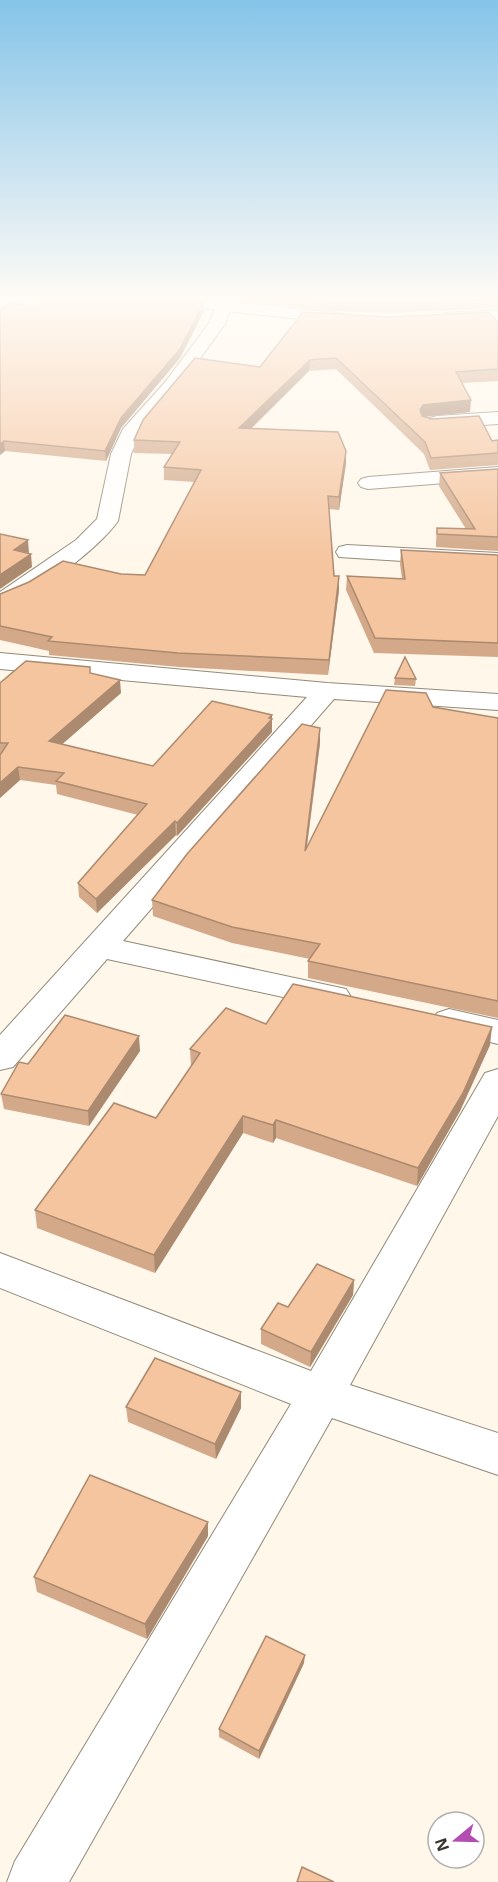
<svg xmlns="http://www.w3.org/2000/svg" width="498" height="1882" viewBox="0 0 498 1882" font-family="'Noto Sans',sans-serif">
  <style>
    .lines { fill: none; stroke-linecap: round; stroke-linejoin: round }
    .minor-casing { stroke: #928a7a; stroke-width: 2 }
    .tertiary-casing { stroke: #928a7a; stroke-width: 2 }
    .minor { fill: #fff; fill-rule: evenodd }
    .tertiary { fill: #fff; fill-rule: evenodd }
    .wall { fill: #d3a989 }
    .shaded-wall { fill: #ac8a6f }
    .building { fill: #f5c59f; stroke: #ac8a6f; stroke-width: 1.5 }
  </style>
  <rect width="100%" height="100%" fill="#fff7ea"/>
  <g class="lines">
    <defs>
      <g id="minor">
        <polygon points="5,297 26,297 0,310 0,299"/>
        <path d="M224,297h18l-11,10 -6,17 -47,65 -36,42 -11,23 -13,67c-20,28 -85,78 -118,86v-15l76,-52 21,-21 14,-65 12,-25 43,-48 43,-58 9,-21z"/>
        <polygon points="498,412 498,424 437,428 430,426 428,422 430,418 437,416"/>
        <polygon points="498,467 498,479 368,489 361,487 358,483 361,479 368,477"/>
        <polygon points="347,545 498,553 498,567 339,557 336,552 339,547"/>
        <polygon points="0,653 327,683 498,694 498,710 334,699 123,941 346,989 351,997 346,1005 334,1008 107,959 13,1067 0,1070 0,1035 307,697 0,669"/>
        <polygon points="449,1009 498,1020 498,1044 437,1029 431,1021 437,1013"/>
        <polygon points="498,1069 498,1116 350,1385 498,1433 498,1475 332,1418 69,1882 7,1882 15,1861 291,1404 0,1288 0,1253 311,1371 485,1073"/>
      </g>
      <g id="tertiary">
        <polygon points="139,297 191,297 344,314 352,319 344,324 146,302"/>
        <polygon points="498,310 498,320 447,323 439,318 447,313"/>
      </g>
    </defs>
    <use href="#minor" class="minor-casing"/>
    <use href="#tertiary" class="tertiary-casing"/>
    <use href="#minor" class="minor"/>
    <use href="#tertiary" class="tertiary"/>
  </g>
  <g class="wall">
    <polygon points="241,297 498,297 498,308 389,313 330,311 241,301"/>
    <polygon points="204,302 204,311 180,358 121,428 106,461 5,451 0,455 35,306"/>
    <polygon points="498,322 498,381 462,383 470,412 424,417 492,441 498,440 498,465 430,470 424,454 336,369 309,371 251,429 346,451 346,463 339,510 329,509 334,576 339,590 328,675 179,667 49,655 49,651 0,640 0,594 121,574 145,575 194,482 164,480 164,467 172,454 134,453 134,440 260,367"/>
    <polygon points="498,469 498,551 436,547 436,542 437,528 466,529 439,486 440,473"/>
    <polygon points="401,550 498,555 498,657 374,653 346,590 347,576 402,579 400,564"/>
    <polygon points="91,673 121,693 62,744 153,766 272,715 272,732 177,836 176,835 97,913 79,897 78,883 138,815 57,794 56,785 20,780 0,798 0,683"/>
    <polygon points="395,678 416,679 415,686 394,685"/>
    <polygon points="433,707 498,718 498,1018 308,978 308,961 310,959 232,943 153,916 152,900 320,743 307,847"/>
    <polygon points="266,1024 490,1045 460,1111 417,1186 276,1138 273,1143 243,1133 155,1273 37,1228 35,1210 156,1118 191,1066 190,1049"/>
    <polygon points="140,1051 89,1126 4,1109 1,1094 28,1064"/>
    <polygon points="354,1280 353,1295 310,1367 261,1344 261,1329"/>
    <polygon points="126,1407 241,1408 216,1459 128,1422"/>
    <polygon points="208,1536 147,1639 37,1592 34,1577"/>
    <polygon points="304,1663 259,1759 219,1737 219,1729"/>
  </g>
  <g class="shaded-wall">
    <polygon points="204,302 204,311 180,358 121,428 106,461 105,451 121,418"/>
    <polygon points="310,360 309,371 239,440 239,428"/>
    <polygon points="471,400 470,412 422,417 420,410 423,405"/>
    <polygon points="4,441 5,451 0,455 0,444"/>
    <polygon points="346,451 346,463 339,510 339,497"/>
    <polygon points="28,540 29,553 14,550"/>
    <polygon points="31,554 32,567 0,589 0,575"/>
    <polygon points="339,576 339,590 328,675 329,660"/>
    <polygon points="120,680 121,693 51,754 49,741"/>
    <polygon points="272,715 272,732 177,836 177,823"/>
    <polygon points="320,728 320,743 304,867 305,851"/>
    <polygon points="18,767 20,780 0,798 0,783"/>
    <polygon points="175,821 176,835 97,913 96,899"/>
    <polygon points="492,1027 490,1045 460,1111 417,1186 418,1168"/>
    <polygon points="139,1036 140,1051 89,1126 88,1111"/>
    <polygon points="243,1116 243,1133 155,1273 154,1255"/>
    <polygon points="276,1120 276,1138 273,1143 273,1125"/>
    <polygon points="354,1280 353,1295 310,1367 311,1352"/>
    <polygon points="241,1392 241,1408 216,1459 215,1444"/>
    <polygon points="208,1522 208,1536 147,1639 145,1624"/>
    <polygon points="305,1655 304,1663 259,1759 259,1751"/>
  </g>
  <g class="building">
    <polygon points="47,297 159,297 204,302 180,349 121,418 105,451 4,441 0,444 0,310 10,303 35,306"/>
    <polygon points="287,297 498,297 498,299 389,304 330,302"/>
    <polygon points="303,312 390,317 489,312 498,322 498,369 456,372 471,400 423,405 420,410 422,416 431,419 479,416 492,441 498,440 498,453 431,458 425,442 336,358 310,360 239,428 338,432 346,451 339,497 328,496 334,576 339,576 329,660 178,653 48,641 52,637 0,626 0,594 29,582 63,561 121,574 145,575 201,470 164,467 180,442 134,440 143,420 195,358 260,367"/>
    <polygon points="498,469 498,537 437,534 437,528 475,529 440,473"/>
    <polygon points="0,534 28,540 14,550 31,554 0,575"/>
    <polygon points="401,550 498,555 498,643 375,638 347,576 405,579"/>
    <polygon points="405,657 416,679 395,678"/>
    <polygon points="26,661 90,667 90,673 120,680 49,741 153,766 212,701 272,715 269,718 272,719 177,823 175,821 96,899 78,883 147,804 56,781 64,773 18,767 0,783 0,755 8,743 0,743 0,683"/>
    <polygon points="386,690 426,693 433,707 498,718 498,1001 308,961 320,944 232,927 152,900 187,854 302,724 320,728 305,851"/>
    <polygon points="293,984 492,1027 463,1093 418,1168 276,1120 273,1125 243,1116 154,1255 35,1210 114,1103 156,1118 200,1053 190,1049 226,1008 266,1024"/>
    <polygon points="65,1015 139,1036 88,1111 1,1094 19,1062 28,1064"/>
    <polygon points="317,1264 354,1280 311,1352 261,1329 278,1303 288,1307"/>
    <polygon points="155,1358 241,1392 215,1444 126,1407"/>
    <polygon points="90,1475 208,1522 145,1624 34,1577"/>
    <polygon points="266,1636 305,1655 259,1751 219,1729"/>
    <polygon points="302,1867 334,1882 297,1882"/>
  </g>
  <linearGradient id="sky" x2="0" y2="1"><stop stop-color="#85c4e8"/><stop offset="0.53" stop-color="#fffbf6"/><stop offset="1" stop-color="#fffbf6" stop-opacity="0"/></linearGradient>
  <rect width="498" height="561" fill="url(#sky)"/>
  <g transform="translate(456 1840) rotate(251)"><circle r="28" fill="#ffffff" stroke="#afaeac" stroke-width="1.5"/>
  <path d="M0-4.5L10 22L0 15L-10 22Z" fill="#b34db2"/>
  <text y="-9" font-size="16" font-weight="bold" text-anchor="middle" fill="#38352f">N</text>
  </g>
</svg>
